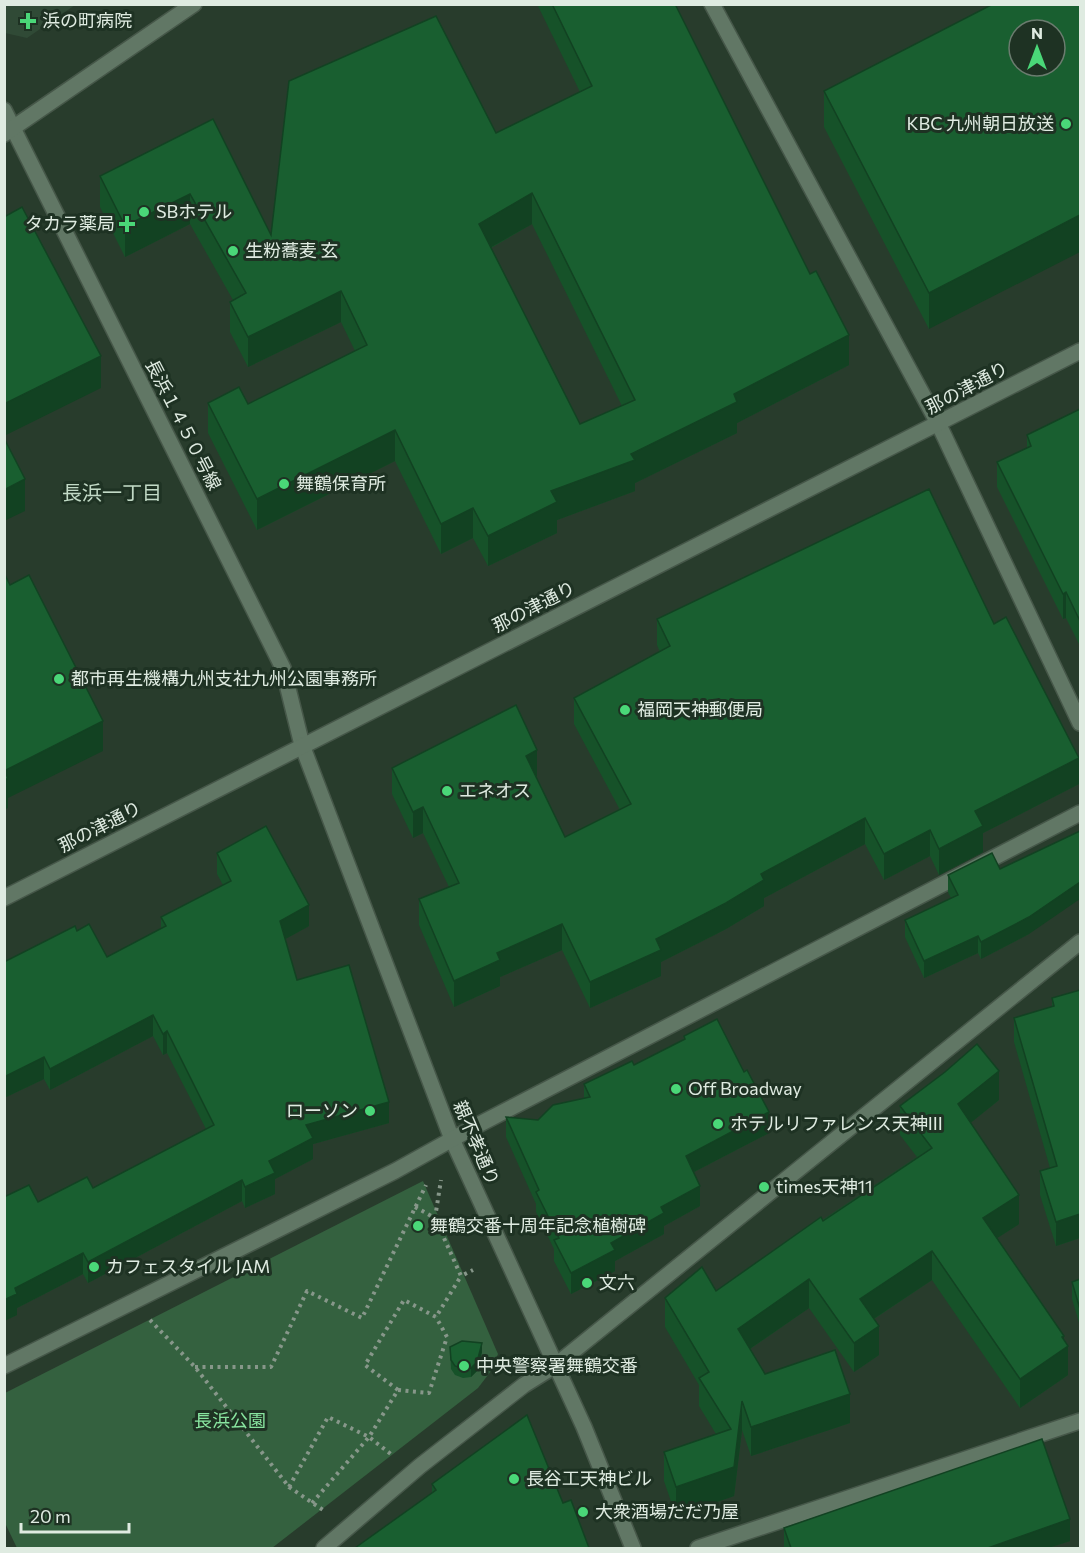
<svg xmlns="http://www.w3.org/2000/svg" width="1085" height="1553" viewBox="0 0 1085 1553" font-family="Commissioner,'Noto Sans JP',sans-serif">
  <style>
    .built { fill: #304a36 }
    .green { fill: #34613f }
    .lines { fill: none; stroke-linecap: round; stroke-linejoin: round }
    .minor-casing { stroke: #465749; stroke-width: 18 }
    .tertiary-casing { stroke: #465749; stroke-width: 18 }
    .path { stroke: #87978a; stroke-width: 4; stroke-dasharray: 3 4.5; stroke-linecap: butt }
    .minor { stroke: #617765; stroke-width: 15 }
    .tertiary { stroke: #617765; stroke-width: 15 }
    .wall { fill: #165229; fill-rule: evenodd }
    .shaded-wall { fill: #124222 }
    .building { fill: #195f30; stroke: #124222; stroke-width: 1.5; fill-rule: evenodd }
    .poi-dot { fill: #4ad778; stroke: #1e3223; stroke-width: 2 }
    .labels { text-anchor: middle; stroke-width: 6; stroke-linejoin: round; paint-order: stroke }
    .poi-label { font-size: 18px; fill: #dfebe1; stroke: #1e3223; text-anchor: start }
    .street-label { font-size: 18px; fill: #dfebe1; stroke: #1e3223 }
    .park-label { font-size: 18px; fill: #88e49f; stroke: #1e3223 }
    .neighbourhood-label { font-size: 20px; fill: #c2dac6; stroke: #1e3223 }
  </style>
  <rect width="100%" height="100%" fill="#283c2c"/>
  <polygon class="built" points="5,4 75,4 75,5 27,38 5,33"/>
  <polygon class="green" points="423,1181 498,1354 491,1371 478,1388 272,1548 17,1548 5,1523 5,1393"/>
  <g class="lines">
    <defs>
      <g id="minor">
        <polyline points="4,110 283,668 302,745"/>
        <polyline points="324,1548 420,1466 524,1385 556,1365 1080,942"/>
        <polyline points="698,1548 1080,1421"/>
      </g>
      <g id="tertiary">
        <polyline points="712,4 939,425 1080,723"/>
        <polyline points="4,134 194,4"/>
        <polyline points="302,745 452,1139 584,1427 633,1548"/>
        <polyline points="4,898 1080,351"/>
        <polyline points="4,1366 395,1171 476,1126 1080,813"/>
      </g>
    </defs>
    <use href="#minor" class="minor-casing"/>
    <use href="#tertiary" class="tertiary-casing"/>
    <g class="path">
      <polyline points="415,1207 435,1218 461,1276 473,1270"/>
      <polyline points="435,1218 441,1180"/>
      <polyline points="150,1320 195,1367 289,1487 326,1512"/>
      <polyline points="195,1367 271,1367 307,1291 362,1318 426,1185"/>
      <polyline points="398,1390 429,1393 447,1337 436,1317"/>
      <polyline points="289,1487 328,1417 369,1437 392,1455"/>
      <polyline points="312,1503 369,1437 398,1390 365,1365 404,1300 436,1317 461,1276"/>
    </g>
    <use href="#minor" class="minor"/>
    <use href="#tertiary" class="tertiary"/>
  </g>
  <g class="wall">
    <path d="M537,4h138l174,361 -112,58v10l-102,50v8l-78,29v13l-69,33 -15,-28 -32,16 -46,-93 -138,69 -49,-97v-30l40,1 107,-53 -14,-29 -93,45 -18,-35v-30l3,-2 -43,-76 -65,33 -25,-50v-31l113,-57 58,116 225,-102 84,-41zM532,224l90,182 -42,18 -89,-176z"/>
    <polygon points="993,4 929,329 824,127 824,91"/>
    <polygon points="1080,409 1080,646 1066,618 1063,619 997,487 997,462 1027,448 1027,435"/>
    <polygon points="657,619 994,624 1079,784 983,833 983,852 939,875 930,856 884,880 865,844 764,898 764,906 726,929 661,962 661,976 590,1008 562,950 500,977 500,986 454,1007 419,925 419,899 449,887 423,833 413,838 392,794 392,768 537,776 536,777 565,837 620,810 574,724 574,698 660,652 657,645"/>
    <polygon points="217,853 309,926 285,939 297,980 389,1123 313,1144 313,1159 275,1179 275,1194 245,1208 242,1201 88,1283 83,1274 17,1308 17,1315 4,1321 38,1202 93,1188 206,1129 167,1053 163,1055 153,1036 50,1090 44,1079 4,1098 77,931 107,957 161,928 161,917 223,885 217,874"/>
    <polygon points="1000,869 1029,934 981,959 978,953 924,978 905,937 905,920 951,898 948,892 948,875"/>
    <polygon points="1080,990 1080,1238 1056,1246 1040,1195 1040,1171 1050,1168 1014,1042 1014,1018 1052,1007 1052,998"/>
    <polygon points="684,1036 769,1133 694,1172 700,1206 664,1226 664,1234 615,1261 615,1271 571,1294 554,1261 554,1249 536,1212 536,1204 506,1137 506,1117 538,1120 584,1098 584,1084 634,1065 684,1040"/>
    <polygon points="999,1100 970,1123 1019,1224 997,1238 1064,1340 1068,1375 1020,1408 932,1280 874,1319 879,1355 854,1372 809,1308 750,1349 765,1374 850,1423 751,1456 742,1430 734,1496 676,1516 664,1481 664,1452 716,1434 699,1406 699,1385 665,1327 665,1298 716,1291 917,1157 900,1135 900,1106"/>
    <polygon points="1080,1279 1080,1326 1072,1299 1072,1282"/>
    <polygon points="450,1347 482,1352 477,1371 471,1377 463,1378 455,1375 451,1369"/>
    <polygon points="432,1484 563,1503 432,1494"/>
    <polygon points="784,1528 1070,1541 1048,1548 784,1548"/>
  </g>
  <g class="shaded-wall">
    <polygon points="532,193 532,224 479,254 479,224"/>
    <polygon points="190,194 190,224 125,257 125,226"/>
    <polygon points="1080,215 1080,252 929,329 929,293"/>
    <polygon points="341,291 341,322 248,367 248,337"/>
    <polygon points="849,335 849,365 737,423 737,433 635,483 635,491 557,520 557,533 488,566 488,536 551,491 631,454 734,394"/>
    <polygon points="101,356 101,388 4,436 4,404"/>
    <polygon points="395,430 395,461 257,530 257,499"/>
    <polygon points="25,479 25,511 4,521 4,490"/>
    <polygon points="473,508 473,538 441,554 441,524"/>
    <polygon points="1066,592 1066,618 1063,619 1063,594"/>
    <polygon points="103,721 103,751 8,798 8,808 4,810 4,771"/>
    <polygon points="537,750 537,776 526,781 526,756"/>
    <polygon points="1079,758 1079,784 983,833 983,852 939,875 939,849 975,811"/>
    <polygon points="423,807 423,833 413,838 413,812"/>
    <polygon points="865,818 865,844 764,898 764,906 726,929 661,962 661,976 590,1008 590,982 656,939 761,874"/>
    <polygon points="930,830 930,856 884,880 884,854"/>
    <polygon points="1080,882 1080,899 1029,934 981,959 981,942"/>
    <polygon points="309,905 309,926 280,942 280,921"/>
    <polygon points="562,924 562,950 500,977 500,986 454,1007 454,981 497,953"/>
    <polygon points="978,936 978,953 924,978 924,961"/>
    <polygon points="153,1015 153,1036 50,1090 50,1069"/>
    <polygon points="167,1031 167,1053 163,1055 163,1034"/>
    <polygon points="44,1057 44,1079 4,1098 4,1077"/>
    <polygon points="999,1071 999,1100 958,1133 958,1104"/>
    <polygon points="389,1102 389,1123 313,1144 313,1159 275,1179 275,1194 245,1208 245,1187 269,1161 306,1125"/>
    <polygon points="769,1112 769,1133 686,1176 686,1156"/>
    <polygon points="242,1180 242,1201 88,1283 88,1262"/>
    <polygon points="700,1186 700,1206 664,1226 664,1234 615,1261 615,1271 571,1294 571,1273 611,1243 661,1207"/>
    <polygon points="1019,1195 1019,1224 983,1247 983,1218"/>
    <polygon points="1080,1214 1080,1238 1056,1246 1056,1222"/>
    <polygon points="932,1251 932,1280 860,1328 860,1299"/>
    <polygon points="83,1253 83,1274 17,1308 17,1315 4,1321 4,1300 15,1288"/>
    <polygon points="809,1279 809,1308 738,1357 738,1329"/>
    <polygon points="879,1326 879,1355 854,1372 854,1343"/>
    <polygon points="1064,1336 1064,1348 1068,1346 1068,1375 1020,1408 1020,1379 1062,1337"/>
    <polygon points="482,1343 482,1352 477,1371 471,1377 471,1368"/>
    <polygon points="850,1394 850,1423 751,1456 751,1427"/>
    <polygon points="742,1401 742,1430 734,1496 676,1516 676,1487 734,1467"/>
    <polygon points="1070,1519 1070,1541 1048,1548 988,1548"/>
  </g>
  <g class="building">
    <path d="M552,4h123l135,270 6,-3 33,64 -115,59 3,8 -106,52 4,6 -84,31 6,11 -69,34 -15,-28 -32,16 -46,-94 -138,69 -49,-96 31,-16 9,17 119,-59 -26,-54 -93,46 -18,-35 16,-9 -56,-99 -65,32 -25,-50 113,-57 58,116 18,-154 147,-65 60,117 96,-47zM532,193l103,207 -55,24 -101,-200z"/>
    <path d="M993,4h87v211l-151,78 -105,-202zM1019,30h36v36h-36z"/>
    <polygon points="22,207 101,356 4,404 4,217"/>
    <polygon points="1080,409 1080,621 1066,592 1063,594 997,462 1031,446 1027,435"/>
    <polygon points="4,438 25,479 4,490"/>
    <polygon points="929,489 994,624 1006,617 1079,758 975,811 983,826 939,849 930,830 884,854 865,818 761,874 764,880 726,903 656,939 661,950 590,982 562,924 497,953 500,960 454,981 419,899 459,883 423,807 413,812 392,768 516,705 537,750 526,756 565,837 631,804 574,698 670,646 657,619"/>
    <polygon points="4,573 10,585 29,575 103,721 4,771"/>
    <polygon points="4,771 8,778 4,781"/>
    <polygon points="266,826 309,905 280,921 297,980 349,965 389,1102 306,1125 313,1138 269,1161 275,1173 245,1187 242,1180 88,1262 83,1253 15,1288 17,1294 4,1300 4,1197 29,1185 38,1202 87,1177 93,1188 214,1125 167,1031 163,1034 153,1015 50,1069 44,1057 4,1077 4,962 75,926 77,931 89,924 107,957 166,926 161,917 231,881 217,853"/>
    <polygon points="1080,831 1080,882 1029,917 981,942 978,936 924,961 905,920 958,895 948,875 992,853 1000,869"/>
    <polygon points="1080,990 1080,1214 1056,1222 1040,1171 1057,1166 1014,1018 1054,1006 1052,998"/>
    <polygon points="717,1019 744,1072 747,1070 769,1112 686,1156 700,1186 661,1207 664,1213 611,1243 615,1250 571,1273 554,1240 559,1238 536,1192 539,1190 506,1117 538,1120 553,1105 590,1097 584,1084 632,1061 634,1065 685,1039 684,1036"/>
    <polygon points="977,1044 999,1071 958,1104 1019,1195 983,1218 1064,1336 1062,1337 1068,1346 1020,1379 932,1251 860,1299 879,1326 854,1343 809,1279 738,1329 765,1374 835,1350 850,1394 751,1427 742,1401 734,1467 676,1487 664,1452 731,1429 699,1378 709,1372 665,1298 702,1267 716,1291 821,1217 823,1221 932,1148 900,1106 945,1072"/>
    <polygon points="1080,1279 1080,1309 1072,1282"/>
    <polygon points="462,1341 482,1343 477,1362 471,1368 463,1369 455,1366 451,1360 450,1347"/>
    <polygon points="527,1415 563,1503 571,1500 589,1548 355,1548 436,1490 432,1484"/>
    <polygon points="1042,1439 1070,1519 988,1548 791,1548 784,1528"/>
  </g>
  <g class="poi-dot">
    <path d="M25 12h6v6h6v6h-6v6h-6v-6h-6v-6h6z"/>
    <circle cx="1066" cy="124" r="6"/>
    <circle cx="144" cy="212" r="6"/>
    <path d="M124 215h6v6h6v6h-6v6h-6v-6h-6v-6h6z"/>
    <circle cx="233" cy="251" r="6"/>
    <circle cx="284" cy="484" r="6"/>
    <circle cx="59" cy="679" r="6"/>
    <circle cx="625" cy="710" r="6"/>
    <circle cx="447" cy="791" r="6"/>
    <circle cx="676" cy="1089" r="6"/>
    <circle cx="370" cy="1111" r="6"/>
    <circle cx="718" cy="1124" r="6"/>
    <circle cx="764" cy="1187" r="6"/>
    <circle cx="418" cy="1226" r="6"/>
    <circle cx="94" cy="1267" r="6"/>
    <circle cx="587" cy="1283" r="6"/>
    <circle cx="464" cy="1366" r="6"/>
    <circle cx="514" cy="1479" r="6"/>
    <circle cx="583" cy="1512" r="6"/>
  </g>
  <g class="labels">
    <g class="poi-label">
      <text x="42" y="27">浜の町病院</text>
      <text x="1054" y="130" text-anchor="end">KBC 九州朝日放送</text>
      <text x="156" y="218">SBホテル</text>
      <text x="115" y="230" text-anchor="end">タカラ薬局</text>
      <text x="245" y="257">生粉蕎麦 玄</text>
      <text x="296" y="490">舞鶴保育所</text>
      <text x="71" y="685">都市再生機構九州支社九州公園事務所</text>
      <text x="637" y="716">福岡天神郵便局</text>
      <text x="459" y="797">エネオス</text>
      <text x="688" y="1095">Off Broadway</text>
      <text x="358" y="1117" text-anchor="end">ローソン</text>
      <text x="730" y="1130">ホテルリファレンス天神III</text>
      <text x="776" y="1193">times天神11</text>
      <text x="430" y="1232">舞鶴交番十周年記念植樹碑</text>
      <text x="106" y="1273">カフェスタイル JAM</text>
      <text x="599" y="1289">文六</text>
      <text x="476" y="1372">中央警察署舞鶴交番</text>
      <text x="526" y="1485">長谷工天神ビル</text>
      <text x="595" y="1518">大衆酒場だだ乃屋</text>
    </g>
    <g class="street-label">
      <text transform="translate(967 388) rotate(-28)" y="6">那の津通り</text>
      <text transform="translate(183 425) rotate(63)" y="6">長浜１４５０号線</text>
      <text transform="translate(534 607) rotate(-27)" y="6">那の津通り</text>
      <text transform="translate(100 827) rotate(-27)" y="6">那の津通り</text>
      <text transform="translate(476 1143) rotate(67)" y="6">親不孝通り</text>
    </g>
    <g class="park-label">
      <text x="230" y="1427">長浜公園</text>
    </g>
    <g class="neighbourhood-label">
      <text x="112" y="500">長浜一丁目</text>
    </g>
  </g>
  <rect width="1085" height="1553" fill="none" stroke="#dfebe1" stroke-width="12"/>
  <g transform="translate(1037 48)"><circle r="28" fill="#1e3223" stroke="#6b7c6f" stroke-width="1.5"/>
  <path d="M0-4.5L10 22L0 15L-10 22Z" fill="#4ad778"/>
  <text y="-9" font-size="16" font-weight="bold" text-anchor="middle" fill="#dfebe1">N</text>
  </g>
  <path d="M21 1523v9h108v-9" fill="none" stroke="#dfebe1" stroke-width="3"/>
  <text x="30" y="1523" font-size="18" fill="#dfebe1" stroke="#1e3223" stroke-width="4.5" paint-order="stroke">20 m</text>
</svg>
